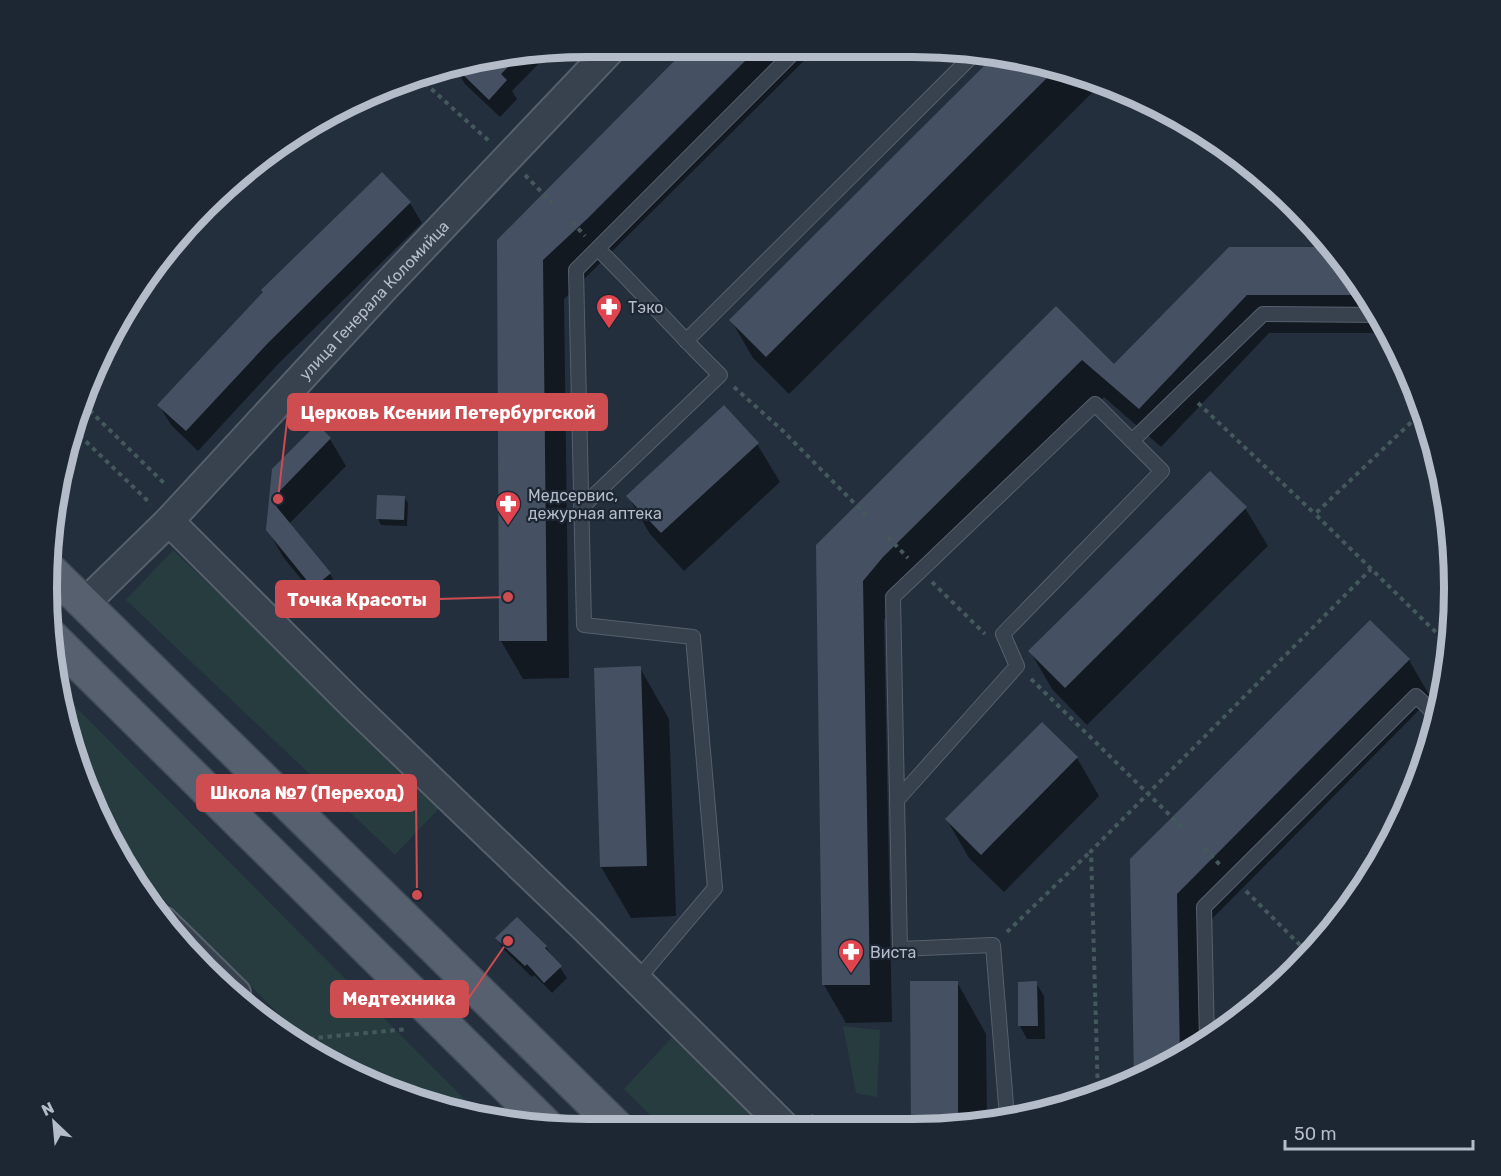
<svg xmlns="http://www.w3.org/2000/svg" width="1501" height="1176" viewBox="0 0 1501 1176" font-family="Rubik,sans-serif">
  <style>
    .green { fill: #263c3f }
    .shadow { fill: #0007 }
    .building { fill: #455162 }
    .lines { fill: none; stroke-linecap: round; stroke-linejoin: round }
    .lane-casing { stroke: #565f6c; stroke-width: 16 }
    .street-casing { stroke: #565f6c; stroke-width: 32 }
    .primary-casing { stroke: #414a57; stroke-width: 36 }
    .path { stroke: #44595c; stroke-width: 4; stroke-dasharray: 4.5 4.5; stroke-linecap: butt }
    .lane { stroke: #38414e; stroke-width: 14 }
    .street { stroke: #38414e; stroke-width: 28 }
    .primary { stroke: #56606e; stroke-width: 33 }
    .labels { text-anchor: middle; stroke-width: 4.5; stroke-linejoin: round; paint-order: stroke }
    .street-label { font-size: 16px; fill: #b4bcc9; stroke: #1d2633 }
    .poi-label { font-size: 16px; fill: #b4bcc9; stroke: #1d2633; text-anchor: start }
    .rim { fill: none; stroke: #b4bcc9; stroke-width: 8 }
    .leader { fill: none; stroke: #ce4d50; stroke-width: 2 }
    .callout-dot { fill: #ce4d50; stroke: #1d2633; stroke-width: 2 }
    .callout { fill: #ce4d50; stroke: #ce4d50; stroke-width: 2 }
    .callout-label { font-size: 18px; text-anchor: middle; font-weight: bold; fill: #fff }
  </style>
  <rect width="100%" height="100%" fill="#242f3e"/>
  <g class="green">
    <polygon points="173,550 442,805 395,855 126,600"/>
    <polygon points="60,691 484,1119 380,1088 322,1057 117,853 65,728"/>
    <polygon points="843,1026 880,1030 877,1097 856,1093"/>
    <polygon points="676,1033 773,1129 664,1129 624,1089"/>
  </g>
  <g class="shadow">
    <polygon points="690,47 818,47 564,299 569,678 523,679 501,641 499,240"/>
    <polygon points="551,51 512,91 517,99 500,117 465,84 454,66"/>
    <polygon points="995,57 1087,75 1102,83 789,394 753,358 731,320"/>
    <polygon points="410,203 422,223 279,363 198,451 171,425 159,405"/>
    <polygon points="1333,248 1382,317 1389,333 1269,333 1161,447 1104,397 905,596 884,620 892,1022 846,1023 824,985 817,546 1056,308 1114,366"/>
    <polygon points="317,426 330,439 346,466 289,524 330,574 345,601 330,614 283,557 268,530 274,470"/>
    <polygon points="757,444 780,482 684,571 650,534 628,496"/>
    <polygon points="404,497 408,503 407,526 381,525 378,519"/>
    <polygon points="1245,508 1268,546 1087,725 1052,689 1030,651"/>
    <polygon points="1370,622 1409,660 1431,698 1198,933 1201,1045 1184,1057 1135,1079 1132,859"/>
    <polygon points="640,668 669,719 676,916 631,918 601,867"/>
    <polygon points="1077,758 1099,796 1004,892 969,858 947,820"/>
    <polygon points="517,919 546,947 567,978 552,993 534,975 532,977 504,950 497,939"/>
    <polygon points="957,982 986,1034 987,1121 949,1128 913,1128 912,983"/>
    <polygon points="1036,983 1044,996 1045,1039 1027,1039 1020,1026"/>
  </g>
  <g class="building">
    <polygon points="688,47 759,47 588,218 543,260 547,641 499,641 497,240"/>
    <polygon points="519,56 501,74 507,80 489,100 452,64"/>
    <polygon points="993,57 1056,69 766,357 729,320"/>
    <polygon points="382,172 411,202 268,343 186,431 157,405 263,292 261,290"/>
    <polygon points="1229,247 1332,247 1366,295 1247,295 1139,409 1082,360 883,557 863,581 870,985 822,985 816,545 1056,306 1114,364"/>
    <polygon points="724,405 759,443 661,533 626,496"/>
    <polygon points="317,424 331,438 271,500 331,573 313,588 266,530 272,469"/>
    <polygon points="1210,471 1247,507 1065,688 1028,651"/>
    <polygon points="377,495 405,496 404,520 376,519"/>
    <polygon points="1370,620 1410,659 1177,894 1180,1058 1134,1080 1130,859"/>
    <polygon points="641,666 647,866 600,867 594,668"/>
    <polygon points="1042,722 1078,757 981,855 945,819"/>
    <polygon points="517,917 547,946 545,948 562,966 544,983 527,964 525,966 495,938"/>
    <polygon points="910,981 958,981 958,1126 911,1128"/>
    <polygon points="1037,981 1038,1026 1018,1026 1018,982"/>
  </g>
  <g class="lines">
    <defs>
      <g id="lane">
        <polyline points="686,341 975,53"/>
        <polyline points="1132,441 1263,314 1380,315"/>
        <path d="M581,508l139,-133c-42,-41 -80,-85 -122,-126"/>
        <polyline points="897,800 1017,666 1003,634 1162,471 1095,404 893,597 900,949 993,945 1007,1117"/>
        <polyline points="637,980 715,888 693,637 584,625 576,270 799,47"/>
        <polyline points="1207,1041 1204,907 1416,696 1438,717"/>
      </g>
      <g id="street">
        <polyline points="169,521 354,706 585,928 787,1129"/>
        <path id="s1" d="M84,604l85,-83 216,-234 228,-240"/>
        <polyline points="163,921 236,993"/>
      </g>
      <g id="primary">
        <polyline points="49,569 619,1129"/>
        <polyline points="53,638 546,1125"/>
      </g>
    </defs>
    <use href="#lane" class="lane-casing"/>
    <use href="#street" class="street-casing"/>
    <use href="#primary" class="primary-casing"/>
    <g class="path">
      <polyline points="418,77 489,141"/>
      <polyline points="525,175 552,203"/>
      <polyline points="572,222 585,236"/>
      <polyline points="734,387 782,430 867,516"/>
      <polyline points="1198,403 1315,514"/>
      <polyline points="83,404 166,485"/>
      <polyline points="1424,410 1315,514 1450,646"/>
      <polyline points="73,429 151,504"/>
      <polyline points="888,537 908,558"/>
      <polyline points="932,582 985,634"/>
      <polyline points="1031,679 1183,828"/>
      <polyline points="1204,848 1221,866"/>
      <polyline points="1246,891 1309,954"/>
      <polyline points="1007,932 1091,851"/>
      <polyline points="305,1048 314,1038 408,1029"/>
      <polyline points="1098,1096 1091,851 1371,569"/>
      <polyline points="811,1115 824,1129"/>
    </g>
    <use href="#lane" class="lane"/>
    <use href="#street" class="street"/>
    <use href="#primary" class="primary"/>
  </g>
  <defs>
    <symbol id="pharmacy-pin" viewBox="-11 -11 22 30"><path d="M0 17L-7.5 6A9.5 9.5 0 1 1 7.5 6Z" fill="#e0444e" stroke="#1d2633"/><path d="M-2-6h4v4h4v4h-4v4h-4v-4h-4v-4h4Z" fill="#fff"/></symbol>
  </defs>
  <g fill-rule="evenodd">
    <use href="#pharmacy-pin" x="594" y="292" width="30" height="40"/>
    <use href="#pharmacy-pin" x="493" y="489" width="30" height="40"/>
    <use href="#pharmacy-pin" x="836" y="937" width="30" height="40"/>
  </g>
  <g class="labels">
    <g class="street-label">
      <text dy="6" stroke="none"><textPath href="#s1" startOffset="420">улица Генерала Коломийца</textPath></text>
    </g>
    <g class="poi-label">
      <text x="628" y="313">Тэко</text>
      <text x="528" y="501">Медсервис,<tspan x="528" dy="18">дежурная аптека</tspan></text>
      <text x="870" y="958">Виста</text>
    </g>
  </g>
  <path d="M0 0H1501V1176H0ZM588 57H913A531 531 0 0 1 1444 588V588A531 531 0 0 1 913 1119H588A531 531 0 0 1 57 588V588A531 531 0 0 1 588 57Z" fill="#1d2633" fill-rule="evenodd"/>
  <path class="rim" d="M588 57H913A531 531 0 0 1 1444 588V588A531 531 0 0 1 913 1119H588A531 531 0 0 1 57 588V588A531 531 0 0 1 588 57Z"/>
  <path class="leader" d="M278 499L288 412M508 597L439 599M417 895L416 793M508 941L468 999"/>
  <g class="callout-dot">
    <circle cx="278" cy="499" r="6"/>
    <circle cx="508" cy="597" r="6"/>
    <circle cx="417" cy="895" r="6"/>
    <circle cx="508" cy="941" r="6"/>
  </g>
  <g class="callout">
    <rect x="288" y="394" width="319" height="36" rx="6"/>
    <rect x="276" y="581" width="163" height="36" rx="6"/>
    <rect x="197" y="775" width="219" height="36" rx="6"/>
    <rect x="331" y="981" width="137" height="36" rx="6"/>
  </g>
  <g class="callout-label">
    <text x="448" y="419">Церковь Ксении Петербургской</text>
    <text x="357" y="606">Точка Красоты</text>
    <text x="307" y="799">Школа №7 (Переход)</text>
    <text x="399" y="1005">Медтехника</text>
  </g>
  <g transform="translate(54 1122) rotate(334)" stroke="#1d2633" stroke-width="4.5" paint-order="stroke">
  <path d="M0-4.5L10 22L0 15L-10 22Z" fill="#b4bcc9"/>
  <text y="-9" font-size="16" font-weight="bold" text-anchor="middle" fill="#b4bcc9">N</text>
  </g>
  <path d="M1285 1140v9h188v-9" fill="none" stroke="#b4bcc9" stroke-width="3"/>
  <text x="1294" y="1140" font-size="18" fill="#b4bcc9" stroke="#1d2633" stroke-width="4.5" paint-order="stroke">50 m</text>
</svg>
